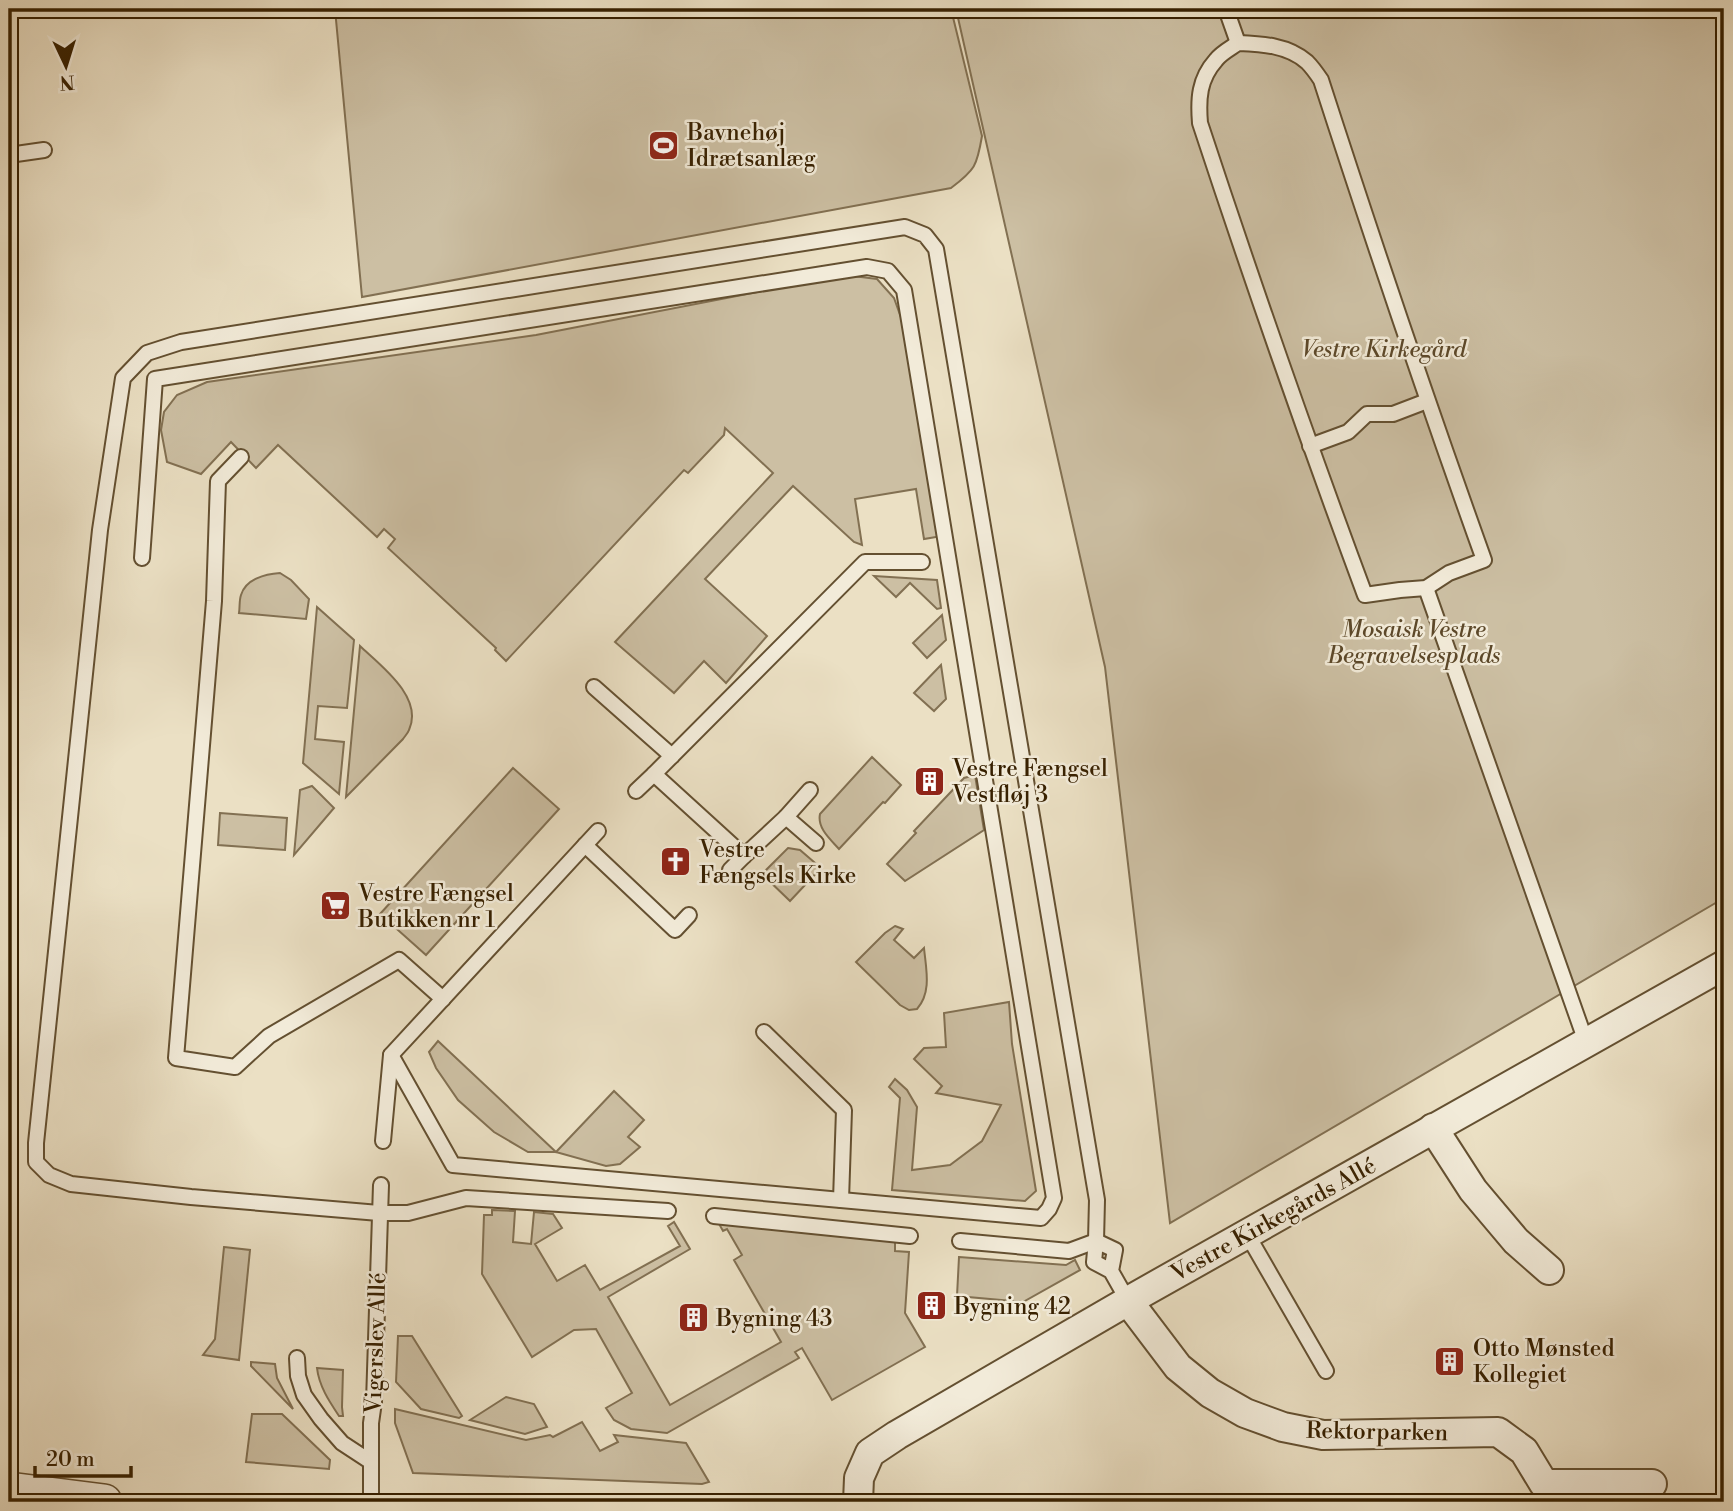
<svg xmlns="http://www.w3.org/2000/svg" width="1733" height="1511" viewBox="0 0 1733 1511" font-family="'Libre Bodoni',serif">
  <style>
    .green { fill: #ccbfa3; stroke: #827052; stroke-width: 2 }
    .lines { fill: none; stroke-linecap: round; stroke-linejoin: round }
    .service-casing { stroke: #645031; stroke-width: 18 }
    .minor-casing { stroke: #645031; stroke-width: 32 }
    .tertiary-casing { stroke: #645031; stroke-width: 38 }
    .service { stroke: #f2ebd9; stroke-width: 14 }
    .minor { stroke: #f2ebd9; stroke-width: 28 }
    .tertiary { stroke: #f2ebd9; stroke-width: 35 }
    .labels { text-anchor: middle; stroke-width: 5; stroke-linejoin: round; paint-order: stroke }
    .poi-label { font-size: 23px; fill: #372000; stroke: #f2ebd9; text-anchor: start }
    .park-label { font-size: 23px; font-style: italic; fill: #5c4829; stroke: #f2ebd9 }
    .street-label { font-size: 23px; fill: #372000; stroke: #f2ebd9 }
  </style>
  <rect width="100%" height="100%" fill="#ebe0c4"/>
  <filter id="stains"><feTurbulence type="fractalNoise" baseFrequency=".00286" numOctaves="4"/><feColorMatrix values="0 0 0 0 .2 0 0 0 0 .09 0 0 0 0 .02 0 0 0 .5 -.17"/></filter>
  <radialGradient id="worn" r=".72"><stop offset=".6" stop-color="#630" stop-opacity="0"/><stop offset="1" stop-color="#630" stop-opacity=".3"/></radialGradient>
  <g class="green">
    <path d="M335,9h616l31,127c-5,30 -7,34 -31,52l-589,109z"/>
    <polygon points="956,9 1724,9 1724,898 1170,1223 1105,667"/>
    <polygon points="845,275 877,279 894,298 909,340 942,536 924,539 916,489 855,499 862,545 854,542 793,486 705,579 767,636 726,683 704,661 674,693 615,642 773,473 725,428 724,435 688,473 684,470 506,661 495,650 496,648 388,548 395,539 384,529 377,537 278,445 256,468 231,442 201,474 167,462 161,430 164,412 177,395 207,382 536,335"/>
    <path d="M280,573l11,7 18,19 -3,20 -67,-6c1,-6 0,-12 2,-18 5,-16 24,-21 39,-22z"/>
    <polygon points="874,576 937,580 941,608 937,609 910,583 896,597"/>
    <polygon points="317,607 354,640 347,708 318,706 315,739 344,742 339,794 303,763"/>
    <polygon points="942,615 946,640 927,658 913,643"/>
    <path d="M360,646c20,19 64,51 49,84 -1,3 -4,6 -6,9l-57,58z"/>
    <polygon points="941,665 946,699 934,711 914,693"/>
    <path d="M872,757l29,28 -16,18 -2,-1 -44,47c-9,-10 -22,-21 -19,-35z"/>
    <polygon points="513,768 559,809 426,955 380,914"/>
    <polygon points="975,775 984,830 905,881 887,864 916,833 914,831 964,778"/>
    <polygon points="312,786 334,808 294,855 300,790"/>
    <polygon points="220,813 287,818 285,850 218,845"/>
    <polygon points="788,848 800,850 821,868 790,901 762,874"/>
    <path d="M895,926l8,3 -9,11 20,18 10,-10c2,21 8,44 -7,61l-8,1 -9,-5 -44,-43 29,-29z"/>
    <polygon points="1009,1002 1012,1044 1036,1191 1025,1201 892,1190 900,1098 889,1087 895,1079 907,1090 917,1107 912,1170 950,1165 982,1141 1001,1105 936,1093 942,1086 914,1059 924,1048 946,1047 944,1013"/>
    <polygon points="438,1041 556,1152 614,1091 644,1120 628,1137 640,1147 620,1164 606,1166 556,1152 528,1152 494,1132 458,1100 436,1068 429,1052"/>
    <polygon points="492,1210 515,1211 513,1242 531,1244 534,1212 553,1214 562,1228 535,1244 557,1281 585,1265 600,1290 680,1246 668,1226 674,1222 690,1249 608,1297 670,1405 781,1342 734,1260 742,1255 727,1229 723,1231 718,1222 895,1241 895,1251 909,1252 905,1313 925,1347 832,1400 802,1348 795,1352 799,1358 667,1433 631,1429 614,1420 606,1408 632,1393 596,1329 574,1330 532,1357 482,1274 484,1215 492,1215"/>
    <polygon points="224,1247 250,1250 239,1360 203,1355 215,1339"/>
    <polygon points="959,1257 1066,1265 1075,1260 1080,1270 1023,1302 957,1296"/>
    <polygon points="398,1336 412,1336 462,1416 459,1418 421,1409 396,1382"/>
    <polygon points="251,1362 275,1364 277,1378 293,1409 251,1366"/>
    <path d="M317,1368l26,2 -1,37 1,9h-4c-10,-15 -20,-30 -22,-48z"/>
    <polygon points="506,1397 534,1404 547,1427 525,1434 470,1420"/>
    <polygon points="395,1409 526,1440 550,1435 553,1437 582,1422 600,1451 618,1442 614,1435 686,1443 709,1482 702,1484 413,1473 395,1423"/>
    <polygon points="252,1414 282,1414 330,1460 329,1469 246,1462"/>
  </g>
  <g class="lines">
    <defs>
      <g id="service">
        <polyline points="1226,9 1238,43"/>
        <path d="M1238,43c24,1 50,2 69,19 5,5 10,12 14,18 52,161 106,321 163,480l-35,13 -23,15 -26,2 -35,5c-58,-156 -113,-314 -165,-472 -2,-24 -1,-44 16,-63 5,-7 15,-12 22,-17z"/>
        <polyline points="9,155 44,150"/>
        <polyline points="1310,446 1348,432 1367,414 1393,414 1427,401"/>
        <polyline points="241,457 218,481 214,601 176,1058 235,1067 269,1036 399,960 443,999"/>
        <polyline points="142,558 155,379 867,267 888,271 904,290 1054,1198 1049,1209 1041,1218 453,1165 391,1055"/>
        <polyline points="1426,588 1586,1042"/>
        <polyline points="594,687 672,756"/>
        <polyline points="810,790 786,817 744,856 654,774 865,562 922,562"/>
        <polyline points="636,791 654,774"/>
        <polyline points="786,817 816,843"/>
        <polyline points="585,845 675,930 689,915"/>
        <polyline points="730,870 744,856"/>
        <polyline points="764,1032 844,1110 841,1200"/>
        <polyline points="383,1141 391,1055 598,831"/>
        <polyline points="668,1211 466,1198 408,1213 379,1213 191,1197 71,1184 49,1175 36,1162 36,1143 100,530 123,378 147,353 181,342 905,227 925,235 936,249 1097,1200 1096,1241 1069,1251 960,1241"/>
        <polyline points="714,1216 910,1236"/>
        <polyline points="1247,1234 1326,1371"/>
        <polyline points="1111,1271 1094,1262 1096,1241 1115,1250 1111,1271 1128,1301"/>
        <polyline points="297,1358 298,1376 304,1395 321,1419 342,1443 371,1462"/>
        <polyline points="371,1502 371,1423 374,1402 381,1185"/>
      </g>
      <g id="minor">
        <polyline points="1433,1128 1473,1190 1516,1241 1549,1270"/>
        <polyline points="1128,1301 1178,1367 1210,1393 1245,1413 1283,1427 1323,1435 1498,1432 1524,1451 1544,1484 1652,1484"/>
        <polyline points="858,1502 859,1478 870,1453 897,1435 1128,1301 1724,965"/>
      </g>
      <polyline id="tertiary" points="9,1490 104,1502"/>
    </defs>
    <use href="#service" class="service-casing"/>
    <use href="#minor" class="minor-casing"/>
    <use href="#tertiary" class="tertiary-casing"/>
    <use href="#service" class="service"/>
    <use href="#minor" class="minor"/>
    <use href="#tertiary" class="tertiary"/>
  </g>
  <defs>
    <symbol id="stadium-square" viewBox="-11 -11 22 22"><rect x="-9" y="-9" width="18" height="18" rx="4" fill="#8f2418" stroke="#f2ebd9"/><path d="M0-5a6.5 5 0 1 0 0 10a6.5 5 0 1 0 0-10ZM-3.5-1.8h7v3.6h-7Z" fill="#fff"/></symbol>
    <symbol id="building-square" viewBox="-11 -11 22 22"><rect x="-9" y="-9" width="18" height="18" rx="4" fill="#8f2418" stroke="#f2ebd9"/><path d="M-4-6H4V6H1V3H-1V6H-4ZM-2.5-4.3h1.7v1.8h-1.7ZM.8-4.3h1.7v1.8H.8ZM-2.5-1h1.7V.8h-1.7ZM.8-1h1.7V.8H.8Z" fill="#fff"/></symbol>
    <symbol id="church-square" viewBox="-11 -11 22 22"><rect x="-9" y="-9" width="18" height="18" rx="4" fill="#8f2418" stroke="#f2ebd9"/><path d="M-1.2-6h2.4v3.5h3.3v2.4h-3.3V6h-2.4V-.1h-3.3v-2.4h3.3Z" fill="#fff"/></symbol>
    <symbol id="supermarket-square" viewBox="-11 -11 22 22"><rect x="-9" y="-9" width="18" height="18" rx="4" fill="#8f2418" stroke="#f2ebd9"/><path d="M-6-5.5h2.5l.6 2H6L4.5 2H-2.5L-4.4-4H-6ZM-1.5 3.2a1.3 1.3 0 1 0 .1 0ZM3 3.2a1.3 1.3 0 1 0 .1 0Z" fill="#fff"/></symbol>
  </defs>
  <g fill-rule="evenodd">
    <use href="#stadium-square" x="646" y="128" width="35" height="35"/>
    <use href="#building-square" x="912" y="764" width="35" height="35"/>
    <use href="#church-square" x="658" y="844" width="35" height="35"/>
    <use href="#supermarket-square" x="318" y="888" width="35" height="35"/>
    <use href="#building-square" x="914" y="1288" width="35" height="35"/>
    <use href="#building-square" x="676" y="1300" width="35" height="35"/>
    <use href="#building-square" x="1432" y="1344" width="35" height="35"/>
  </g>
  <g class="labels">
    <g class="poi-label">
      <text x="687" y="140">Bavnehøj<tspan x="687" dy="26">Idrætsanlæg</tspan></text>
      <text x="952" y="776">Vestre Fængsel<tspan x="952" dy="26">Vestfløj 3</tspan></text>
      <text x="699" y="857">Vestre<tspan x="699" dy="26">Fængsels Kirke</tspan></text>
      <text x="358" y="901">Vestre Fængsel<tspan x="358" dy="26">Butikken nr 1</tspan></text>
      <text x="954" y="1314">Bygning 42</text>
      <text x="716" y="1326">Bygning 43</text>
      <text x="1473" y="1356">Otto Mønsted<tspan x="1473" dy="26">Kollegiet</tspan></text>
    </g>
    <g class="park-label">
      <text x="1384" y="357">Vestre Kirkegård</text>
      <text x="1414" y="637">Mosaisk Vestre<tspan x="1414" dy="26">Begravelsesplads</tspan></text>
    </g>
    <g class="street-label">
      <text transform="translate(1273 1219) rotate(-29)" y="8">Vestre Kirkegårds Allé</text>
      <text transform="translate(375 1343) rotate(-88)" y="8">Vigerslev Allé</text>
      <text transform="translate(1377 1431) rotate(1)" y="8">Rektorparken</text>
    </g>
  </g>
  <rect width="1733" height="1511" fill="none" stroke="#ebe0c4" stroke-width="35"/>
  <rect x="10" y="10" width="1712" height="1490" fill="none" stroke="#372000" stroke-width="3.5"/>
  <rect x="18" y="18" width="1698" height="1476" fill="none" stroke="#372000" stroke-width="2"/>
  <g transform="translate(66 66) rotate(176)" stroke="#f2ebd9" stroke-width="5" paint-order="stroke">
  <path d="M0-5L12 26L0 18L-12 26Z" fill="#372000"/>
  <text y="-10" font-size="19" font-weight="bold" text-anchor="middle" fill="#372000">N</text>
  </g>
  <path d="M35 1466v10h96v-10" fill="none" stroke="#372000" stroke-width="3.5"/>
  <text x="46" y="1466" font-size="21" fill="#372000" stroke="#f2ebd9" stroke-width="5" paint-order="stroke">20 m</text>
  <rect width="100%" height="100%" filter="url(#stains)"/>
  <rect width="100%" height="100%" fill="url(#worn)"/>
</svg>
